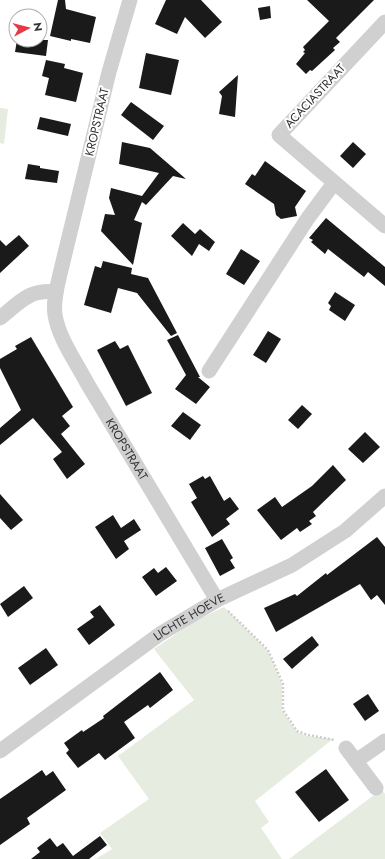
<svg xmlns="http://www.w3.org/2000/svg" width="385" height="859" viewBox="0 0 385 859" font-family="Jost,sans-serif">
  <style>
    .green { fill: #e6ecdf }
    .building { fill: #1a1a1a }
    .lines { fill: none; stroke-linecap: round; stroke-linejoin: round }
    .path { stroke: #cdcdcd; stroke-width: 2.5; stroke-dasharray: 2 2; stroke-linecap: butt }
    .minor { stroke: #d0d0d0; stroke-width: 15 }
    .labels { text-anchor: middle; stroke-width: 4; stroke-linejoin: round; paint-order: stroke }
    .street-label { font-size: 12px; fill: #333; stroke: #fff }
  </style>
  <rect width="100%" height="100%" fill="#fff"/>
  <g class="green">
    <polygon points="0,108 8,109 4,144 0,143"/>
    <polygon points="224,607 268,651 282,684 282,710 297,732 308,736 333,739 255,801 269,822 261,828 282,859 96,859 112,849 100,833 149,799 118,756 194,700 154,649 195,621"/>
    <polygon points="382,789 385,794 385,859 289,859"/>
  </g>
  <g class="building">
    <polygon points="58,0 65,0 66,9 96,17 90,43 71,39 71,41 50,36"/>
    <polygon points="166,0 201,0 222,22 205,38 185,17 177,34 155,24"/>
    <polygon points="307,0 374,0 336,38 340,42 333,48 335,50 312,71 310,70 306,74 296,64 305,53 303,52 305,50 303,47 329,21"/>
    <polygon points="270,6 271,18 260,20 258,8"/>
    <polygon points="17,40 48,40 46,56 15,52"/>
    <polygon points="146,53 179,60 171,95 139,88"/>
    <polygon points="46,60 65,64 64,68 83,73 76,102 45,95 49,78 42,76"/>
    <polygon points="238,75 235,117 219,114 222,96 219,92"/>
    <polygon points="131,102 164,126 153,140 121,115"/>
    <polygon points="40,117 71,124 68,136 37,129"/>
    <polygon points="122,142 150,148 186,179 173,176 146,205 142,202 134,220 142,223 133,265 101,231 105,214 115,215 109,198 111,188 142,196 159,173 119,164"/>
    <polygon points="353,142 366,154 353,168 340,156"/>
    <polygon points="265,161 306,191 295,207 297,216 281,219 276,215 274,204 245,184 252,174 255,176"/>
    <polygon points="28,164 40,166 40,168 59,171 57,183 25,179"/>
    <polygon points="326,218 385,267 385,286 368,272 364,277 328,249 325,254 311,242 313,240 309,238"/>
    <polygon points="183,223 195,234 200,229 215,242 209,251 199,244 192,256 171,236"/>
    <polygon points="19,235 29,246 0,273 0,240 6,246"/>
    <polygon points="241,249 260,261 244,285 226,274"/>
    <polygon points="103,261 132,268 131,274 148,278 177,333 171,336 137,293 118,288 111,313 84,305 95,266 101,268"/>
    <polygon points="335,292 355,305 345,321 329,310 331,306 328,303"/>
    <polygon points="268,331 281,339 266,363 253,355"/>
    <polygon points="178,335 200,377 198,377 210,387 196,404 175,389 186,375 167,340"/>
    <polygon points="31,337 73,407 62,416 70,426 61,434 85,464 67,479 53,459 62,452 33,418 0,445 0,428 21,410 0,368 0,359 17,349 15,346"/>
    <polygon points="115,341 120,349 128,345 152,393 126,406 97,350"/>
    <polygon points="302,405 312,414 298,429 288,420"/>
    <polygon points="183,412 201,425 190,440 171,426"/>
    <polygon points="365,432 380,447 363,463 348,449"/>
    <polygon points="333,465 346,480 313,512 316,516 309,521 312,524 300,532 297,528 281,540 257,510 275,497 282,507 312,486"/>
    <polygon points="203,476 205,479 210,476 224,501 230,497 239,509 226,519 230,524 212,537 191,502 197,498 189,484"/>
    <polygon points="0,494 23,520 11,530 0,518"/>
    <polygon points="113,515 121,528 134,519 141,530 124,541 129,549 116,559 95,527"/>
    <polygon points="377,537 385,547 385,605 377,595 371,600 360,584 276,632 264,608 295,594 297,596 326,573 327,575"/>
    <polygon points="222,539 233,558 230,560 235,568 220,576 205,548"/>
    <polygon points="166,567 177,581 156,596 142,577 154,568 158,573"/>
    <polygon points="24,586 33,598 8,617 0,604"/>
    <polygon points="100,605 115,625 89,645 77,629 94,617 90,612"/>
    <polygon points="312,636 319,645 292,669 283,659"/>
    <polygon points="46,648 58,665 30,685 18,668"/>
    <polygon points="160,672 173,690 150,708 148,705 124,722 135,738 105,760 99,753 78,768 66,753 69,750 64,743 82,730 83,732 104,718 103,716"/>
    <polygon points="368,694 379,711 365,721 353,704"/>
    <polygon points="326,769 349,800 319,822 295,792"/>
    <polygon points="42,770 46,776 53,771 66,790 27,818 30,824 0,845 0,799"/>
    <polygon points="100,836 107,845 89,859 31,859 40,852 37,848 50,838 57,847 63,843 73,856"/>
  </g>
  <g class="lines">
    <polyline class="path" points="228,611 268,650 283,684 283,710 297,731 308,735 335,740"/>
    <g class="minor">
      <path id="s1" d="M130,0l-21,72 -49,202c-3,13 -7,27 -5,41 4,24 21,47 32,68l130,217"/>
      <polyline points="385,22 279,135 385,226"/>
      <path d="M0,318c20,-16 29,-29 56,-26"/>
      <polyline points="209,371 308,218 334,183"/>
      <polyline points="346,748 376,788"/>
      <path id="s2" d="M0,751l160,-117 57,-34 75,-35 53,-34 40,-35"/>
      <polyline points="356,761 385,741"/>
    </g>
  </g>
  <g class="labels">
    <g class="street-label">
      <text transform="translate(315 96) rotate(-47)" y="4">ACACIASTRAAT</text>
      <text transform="translate(97 122) rotate(-77)" y="4">KROPSTRAAT</text>
      <text dy="4" stroke="none"><textPath href="#s1" startOffset="477">KROPSTRAAT</textPath></text>
      <text dy="4" stroke="none"><textPath href="#s2" startOffset="232">LICHTE HOEVE</textPath></text>
    </g>
  </g>
  <g transform="translate(28 28) rotate(83)"><circle r="19" fill="#ffffff" stroke="#adadad"/>
  <path d="M0-3L7 15L0 10L-7 15Z" fill="#e63946"/>
  <text y="-6" font-size="11" font-weight="bold" text-anchor="middle" fill="#333333">N</text>
  </g>
</svg>
